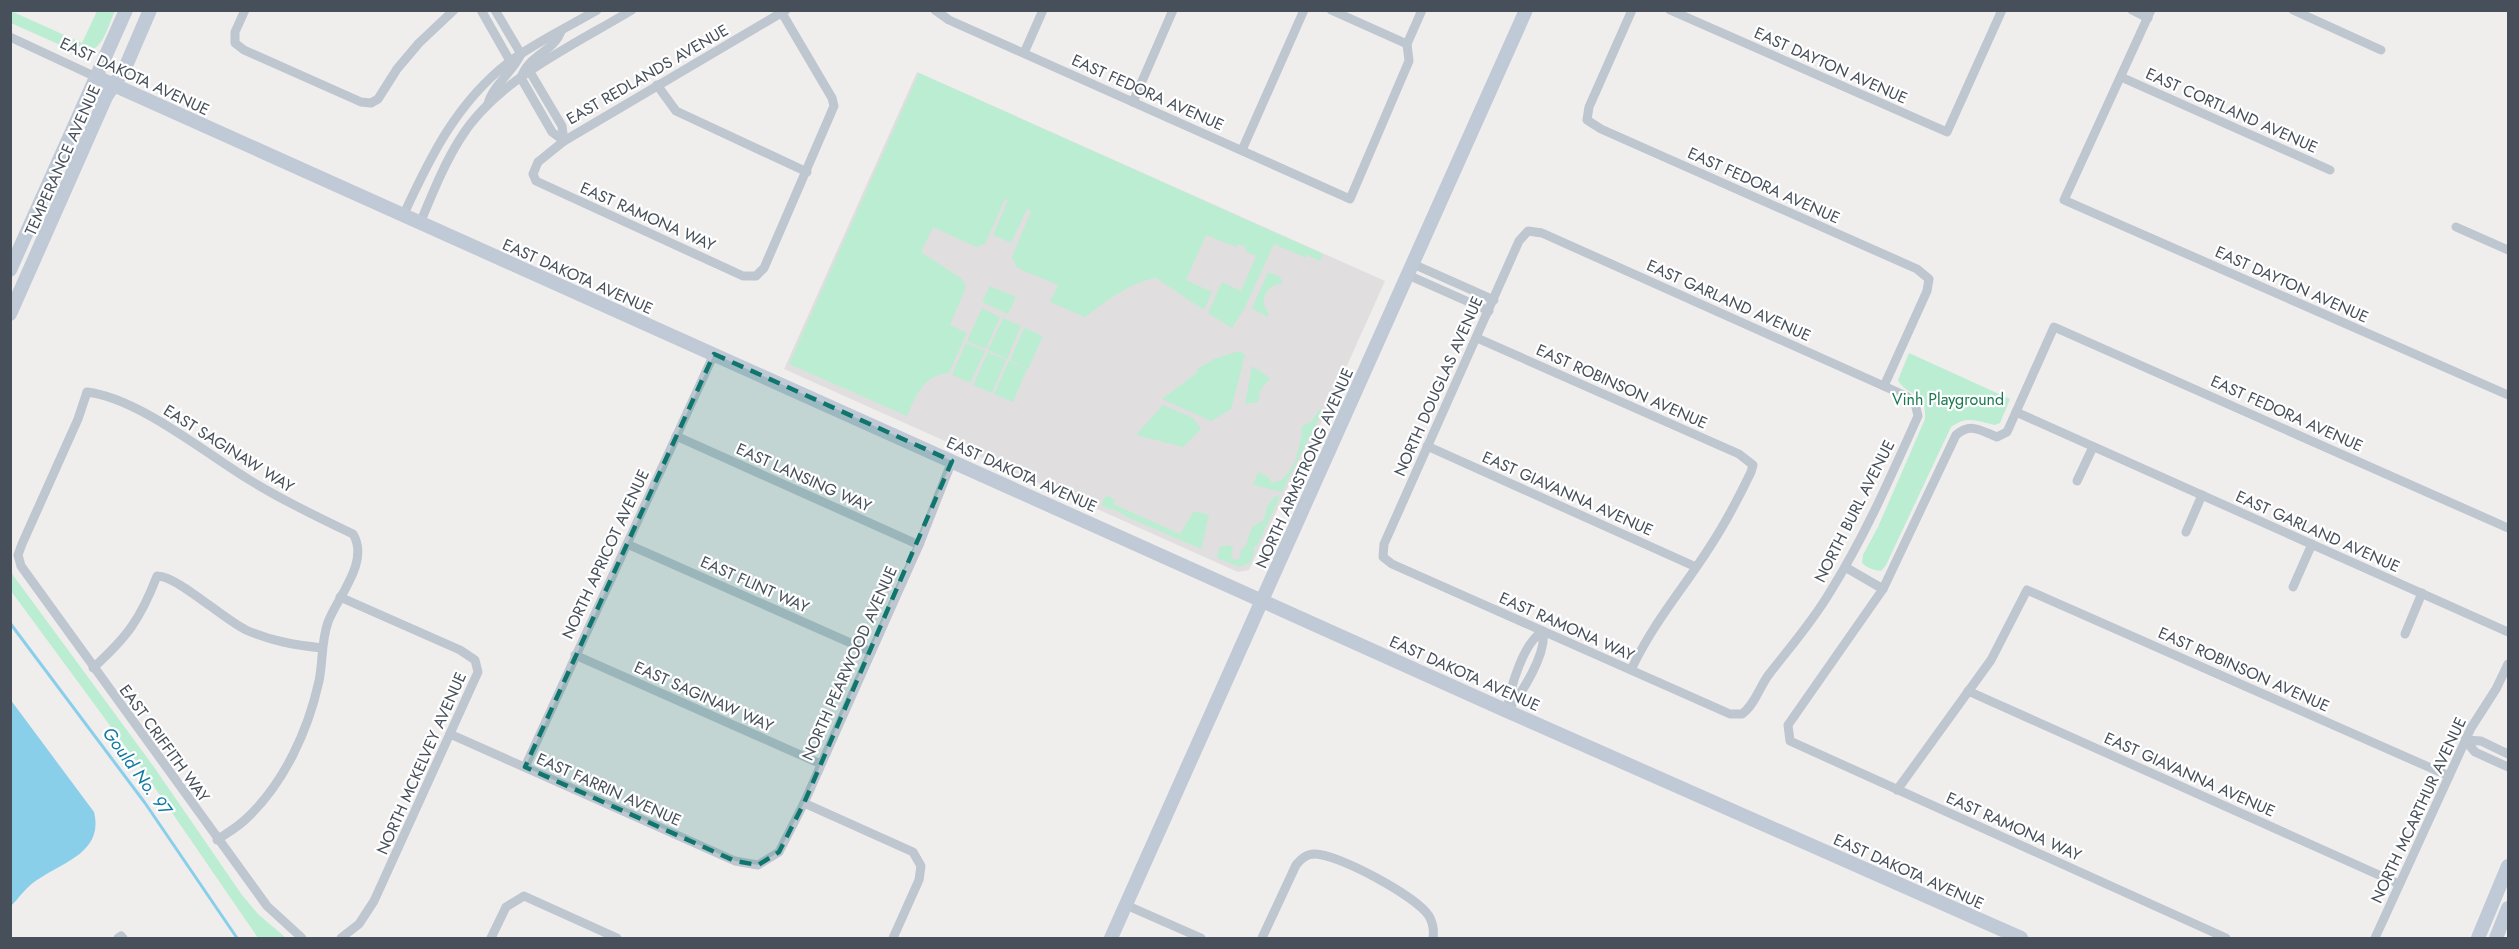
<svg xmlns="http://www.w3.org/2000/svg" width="2519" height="949" viewBox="0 0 2519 949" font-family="Jost,sans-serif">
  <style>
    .education { fill: #e1dedf }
    .green { fill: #bbedd2 }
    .water { fill: #89cfea }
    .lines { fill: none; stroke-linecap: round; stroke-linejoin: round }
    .stream { stroke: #89cfea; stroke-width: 3 }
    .street { stroke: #bec6cf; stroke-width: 9 }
    .secondary { stroke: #c0c9d6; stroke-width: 14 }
    .marked { fill: #0f766e; fill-opacity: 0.2; stroke: #0f766e; stroke-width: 4.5; stroke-dasharray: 12 8; stroke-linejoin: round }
    .labels { text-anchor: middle; stroke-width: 4.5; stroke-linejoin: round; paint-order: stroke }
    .street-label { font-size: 16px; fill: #464f5a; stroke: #fff }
    .park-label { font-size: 16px; fill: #18794f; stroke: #fff }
    .water-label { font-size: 18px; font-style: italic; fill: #0f7ba4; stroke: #fff }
  </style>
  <rect width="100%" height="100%" fill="#f0eded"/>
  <polygon class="education" points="917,72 1385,281 1308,452 1287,489 1249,570 1238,572 784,369"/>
  <g class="green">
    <path d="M11,11l71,32 15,-32h18c-9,19 -12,43 -37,42l-67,-30z"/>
    <path d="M919,73l404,181 -3,7 -13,-6 -1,3 -32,-14 -30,65 -12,19 -24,-15 14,-31 19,9 15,-35 -10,-4 1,-4 -9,-4 -2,3 -30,-12 -20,45 26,12 -8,18 -48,-32c-28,5 -49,23 -71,39l-35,-15 8,-17 -41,-17 -5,-11 19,-46 -4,-2 -16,34 -18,-8 15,-35 -3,-1 -20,45 -9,3 -43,-20 -12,25 41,27 4,8 -16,38 17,8 -18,40c-26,2 -33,23 -42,43l-118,-52z"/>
    <path d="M1268,272l12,5 3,6c-17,2 -25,17 -14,31l-2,3 -15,-9z"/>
    <polygon points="990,286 1016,297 1008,314 982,302"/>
    <polygon points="982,308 1000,317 986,349 967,341"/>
    <polygon points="1003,318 1021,326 1007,359 988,350"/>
    <polygon points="1024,328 1043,336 1028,369 1010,360"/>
    <polygon points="966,343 985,351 970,383 952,375"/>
    <polygon points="1239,351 1245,355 1231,409 1211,421 1162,399 1198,372 1197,369 1214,359"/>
    <polygon points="988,352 1006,360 992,393 973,385"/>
    <path d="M1909,353l101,46 -10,24 -5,2c-18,-4 -28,-10 -44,2l-65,138 -5,6c-9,-1 -13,-3 -19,-8l1,-8 15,-28 47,-108c2,-30 -17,-21 -27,-39z"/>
    <polygon points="1009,361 1027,369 1013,402 994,394"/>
    <polygon points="1252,366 1270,378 1260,391 1258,402 1245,404"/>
    <polygon points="1163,405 1193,418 1201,429 1183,447 1136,435"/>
    <path d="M1320,409l3,1 -41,82 -29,-7 5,-13 10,5 4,6c23,-3 29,-39 30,-57l10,-5z"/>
    <polygon points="1106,495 1115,500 1113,504 1180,534 1194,511 1209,515 1201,549 1127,517 1112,508 1111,510 1101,505"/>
    <polygon points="1275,496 1280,497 1257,546 1255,546 1253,549 1255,550 1250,563 1239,567 1217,558 1220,547 1228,545 1233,547 1231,558 1239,560 1241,550 1246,546 1252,527 1264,520 1267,506"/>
    <polygon points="10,571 154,767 242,895 258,914 286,938 258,938 142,769 11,591"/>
  </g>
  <path class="water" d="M10,699l84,113c10,40 -31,50 -57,68 -10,6 -18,18 -26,26z"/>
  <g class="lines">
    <polyline class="stream" points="10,623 145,803 237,938"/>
    <g class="street">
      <polyline points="245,10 235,32 235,43 244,50 361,102 371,103 378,99 397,69 419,43 454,10"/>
      <polyline points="481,10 510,61"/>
      <polyline points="935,10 949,20 1350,199 1409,61 1407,44 1422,10"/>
      <polyline points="1331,10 1407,44"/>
      <polyline points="1632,10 1589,107 1587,120 1601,129 1917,269 1929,279 1927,291 1884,386"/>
      <polyline points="1670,10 1947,132 2002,10"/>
      <polyline points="2132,10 2148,18"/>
      <polyline points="2151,10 2064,200 2508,395"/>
      <polyline points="2293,10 2381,50"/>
      <polyline points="782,13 832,98 834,106 764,268 756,276 743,276 536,181 533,174 538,162 564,141 786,10"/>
      <path d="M561,31c-7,21 -33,24 -40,47l31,54 12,9"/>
      <polyline points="10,37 96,77"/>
      <polyline points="1024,53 1043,10"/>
      <polyline points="530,72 562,126 564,141"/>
      <polyline points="2121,77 2330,170"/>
      <polyline points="657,85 676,111 807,172"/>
      <polyline points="1133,102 1173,10"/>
      <path d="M488,104c4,-18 25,-32 33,-50l-26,-44"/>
      <polyline points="1242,150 1304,10"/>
      <path d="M403,216c27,-59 54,-114 106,-154 27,-20 59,-35 88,-52"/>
      <path d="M420,223c12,-28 23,-57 40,-84 36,-59 114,-94 172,-129"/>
      <polyline points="2456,227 2508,250"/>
      <path d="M1528,231l14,2 364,163 9,7 3,13c-27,60 -53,120 -88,176 -17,29 -39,54 -60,81 -10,12 -15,32 -28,41h-12l-338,-150 -9,-7 1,-13 135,-303z"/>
      <polyline points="1413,264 1494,300"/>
      <polyline points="1408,275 1489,311"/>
      <path d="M1477,338l262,116 14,11 -2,7c-12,25 -25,50 -40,73 -27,43 -59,79 -80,125"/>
      <polyline points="2016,412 2508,632"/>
      <polyline points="676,436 919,545"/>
      <polyline points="1427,446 1696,567"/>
      <polyline points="2077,481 2093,447"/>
      <polyline points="2186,532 2202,495"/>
      <polyline points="627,544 871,652"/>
      <polyline points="1845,567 1883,589"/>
      <polyline points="2293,587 2312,544"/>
      <polyline points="340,597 460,650 475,660 478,672 374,901 359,924 341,938"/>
      <path d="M1543,631c4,23 -21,62 -36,80 3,-23 16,-68 36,-80z"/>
      <polyline points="2405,634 2422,593"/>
      <polyline points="575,655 821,764"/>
      <path d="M93,668c34,-31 47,-48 64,-92 19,-1 66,43 89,54 25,11 49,15 76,18"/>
      <polyline points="1968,691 2399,884"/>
      <polyline points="450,734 735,861 758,865 779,852 804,803 919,545 952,461"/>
      <polyline points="2465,740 2475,752 2508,767"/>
      <polyline points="2465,740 2481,741 2508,754"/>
      <polyline points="525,767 714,354"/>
      <polyline points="1897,790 1991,660 2027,590 2449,776"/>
      <polyline points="804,803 913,852 921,866 919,880 893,938"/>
      <path d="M217,840c10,-7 21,-13 30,-22 37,-35 61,-87 72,-137 4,-19 2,-39 9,-59 10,-26 42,-60 25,-88 -36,-17 -71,-34 -105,-55 -44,-27 -110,-81 -161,-87l-9,27 -56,125 -4,11 3,11 246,340 35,32"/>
      <polyline points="1126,905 1201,938"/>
      <polyline points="118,938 121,936 123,938"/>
      <polyline points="491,938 506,907 524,896 617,938"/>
      <path d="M1262,938l34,-73c5,-6 10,-11 19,-11 23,0 101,42 114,62 4,7 5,15 4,22"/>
      <path d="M2226,938l-436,-197 -2,-16 95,-136 73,-154c15,-13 25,-4 41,2l10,-5 47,-105 454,201"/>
      <polyline points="2375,938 2471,728 2496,689 2508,664"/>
    </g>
    <g class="secondary">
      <polyline points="96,77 1507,711 2021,938"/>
      <polyline points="10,270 126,10"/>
      <polyline points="10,314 106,97 125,68 150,10"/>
      <polyline points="1111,938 1526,10"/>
      <polyline points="2478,938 2508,866"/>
      <polyline points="2496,938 2508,908"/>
    </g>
  </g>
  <path class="marked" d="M714,354l238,107 -148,342 -25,49 -21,13 -23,-4 -210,-94z"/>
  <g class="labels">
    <g class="street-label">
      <text transform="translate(1831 65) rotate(24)" y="6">EAST DAYTON AVENUE</text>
      <text transform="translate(647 74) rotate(-30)" y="6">EAST REDLANDS AVENUE</text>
      <text transform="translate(135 76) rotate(25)" y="6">EAST DAKOTA AVENUE</text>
      <text transform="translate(1148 92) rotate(24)" y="6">EAST FEDORA AVENUE</text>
      <text transform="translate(2232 110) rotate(24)" y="6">EAST CORTLAND AVENUE</text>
      <text transform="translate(62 160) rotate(-66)" y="6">TEMPERANCE AVENUE</text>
      <text transform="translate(1764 185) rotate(24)" y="6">EAST FEDORA AVENUE</text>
      <text transform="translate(648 216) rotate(24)" y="6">EAST RAMONA WAY</text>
      <text transform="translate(578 276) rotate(24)" y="6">EAST DAKOTA AVENUE</text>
      <text transform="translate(2292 284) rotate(24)" y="6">EAST DAYTON AVENUE</text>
      <text transform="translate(1729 300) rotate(24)" y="6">EAST GARLAND AVENUE</text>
      <text transform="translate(1438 386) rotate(-66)" y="6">NORTH DOUGLAS AVENUE</text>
      <text transform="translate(1622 386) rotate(24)" y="6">EAST ROBINSON AVENUE</text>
      <text transform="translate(2287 413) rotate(24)" y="6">EAST FEDORA AVENUE</text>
      <text transform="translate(229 448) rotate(32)" y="6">EAST SAGINAW WAY</text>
      <text transform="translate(1304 468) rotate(-66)" y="6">NORTH ARMSTRONG AVENUE</text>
      <text transform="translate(1022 474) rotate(24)" y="6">EAST DAKOTA AVENUE</text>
      <text transform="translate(804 477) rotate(24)" y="6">EAST LANSING WAY</text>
      <text transform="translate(1568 493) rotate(24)" y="6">EAST GIAVANNA AVENUE</text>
      <text transform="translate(1854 511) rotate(-63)" y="6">NORTH BURL AVENUE</text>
      <text transform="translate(2318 531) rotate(24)" y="6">EAST GARLAND AVENUE</text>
      <text transform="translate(605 554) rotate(-65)" y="6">NORTH APRICOT AVENUE</text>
      <text transform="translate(755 584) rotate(24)" y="6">EAST FLINT WAY</text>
      <text transform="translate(1567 626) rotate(24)" y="6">EAST RAMONA WAY</text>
      <text transform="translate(849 663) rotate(-66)" y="6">NORTH PEARWOOD AVENUE</text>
      <text transform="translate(2244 669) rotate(24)" y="6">EAST ROBINSON AVENUE</text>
      <text transform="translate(1465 673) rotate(24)" y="6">EAST DAKOTA AVENUE</text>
      <text transform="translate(704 696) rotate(24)" y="6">EAST SAGINAW WAY</text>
      <text transform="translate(165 743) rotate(54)" y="6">EAST CRIFFITH WAY</text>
      <text transform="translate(421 763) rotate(-66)" y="6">NORTH MCKELVEY AVENUE</text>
      <text transform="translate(2190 774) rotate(24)" y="6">EAST GIAVANNA AVENUE</text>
      <text transform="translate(609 789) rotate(24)" y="6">EAST FARRIN AVENUE</text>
      <text transform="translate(2418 810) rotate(-65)" y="6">NORTH MCARTHUR AVENUE</text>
      <text transform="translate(2014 826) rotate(24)" y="6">EAST RAMONA WAY</text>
      <text transform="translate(1909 871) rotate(24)" y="6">EAST DAKOTA AVENUE</text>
    </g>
    <g class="park-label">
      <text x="1948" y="405">Vinh Playground</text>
    </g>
    <g class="water-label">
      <text transform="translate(137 771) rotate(54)" y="6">Gould No. 97</text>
    </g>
  </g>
  <rect width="2519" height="949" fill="none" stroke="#464f5a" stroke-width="24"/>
</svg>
